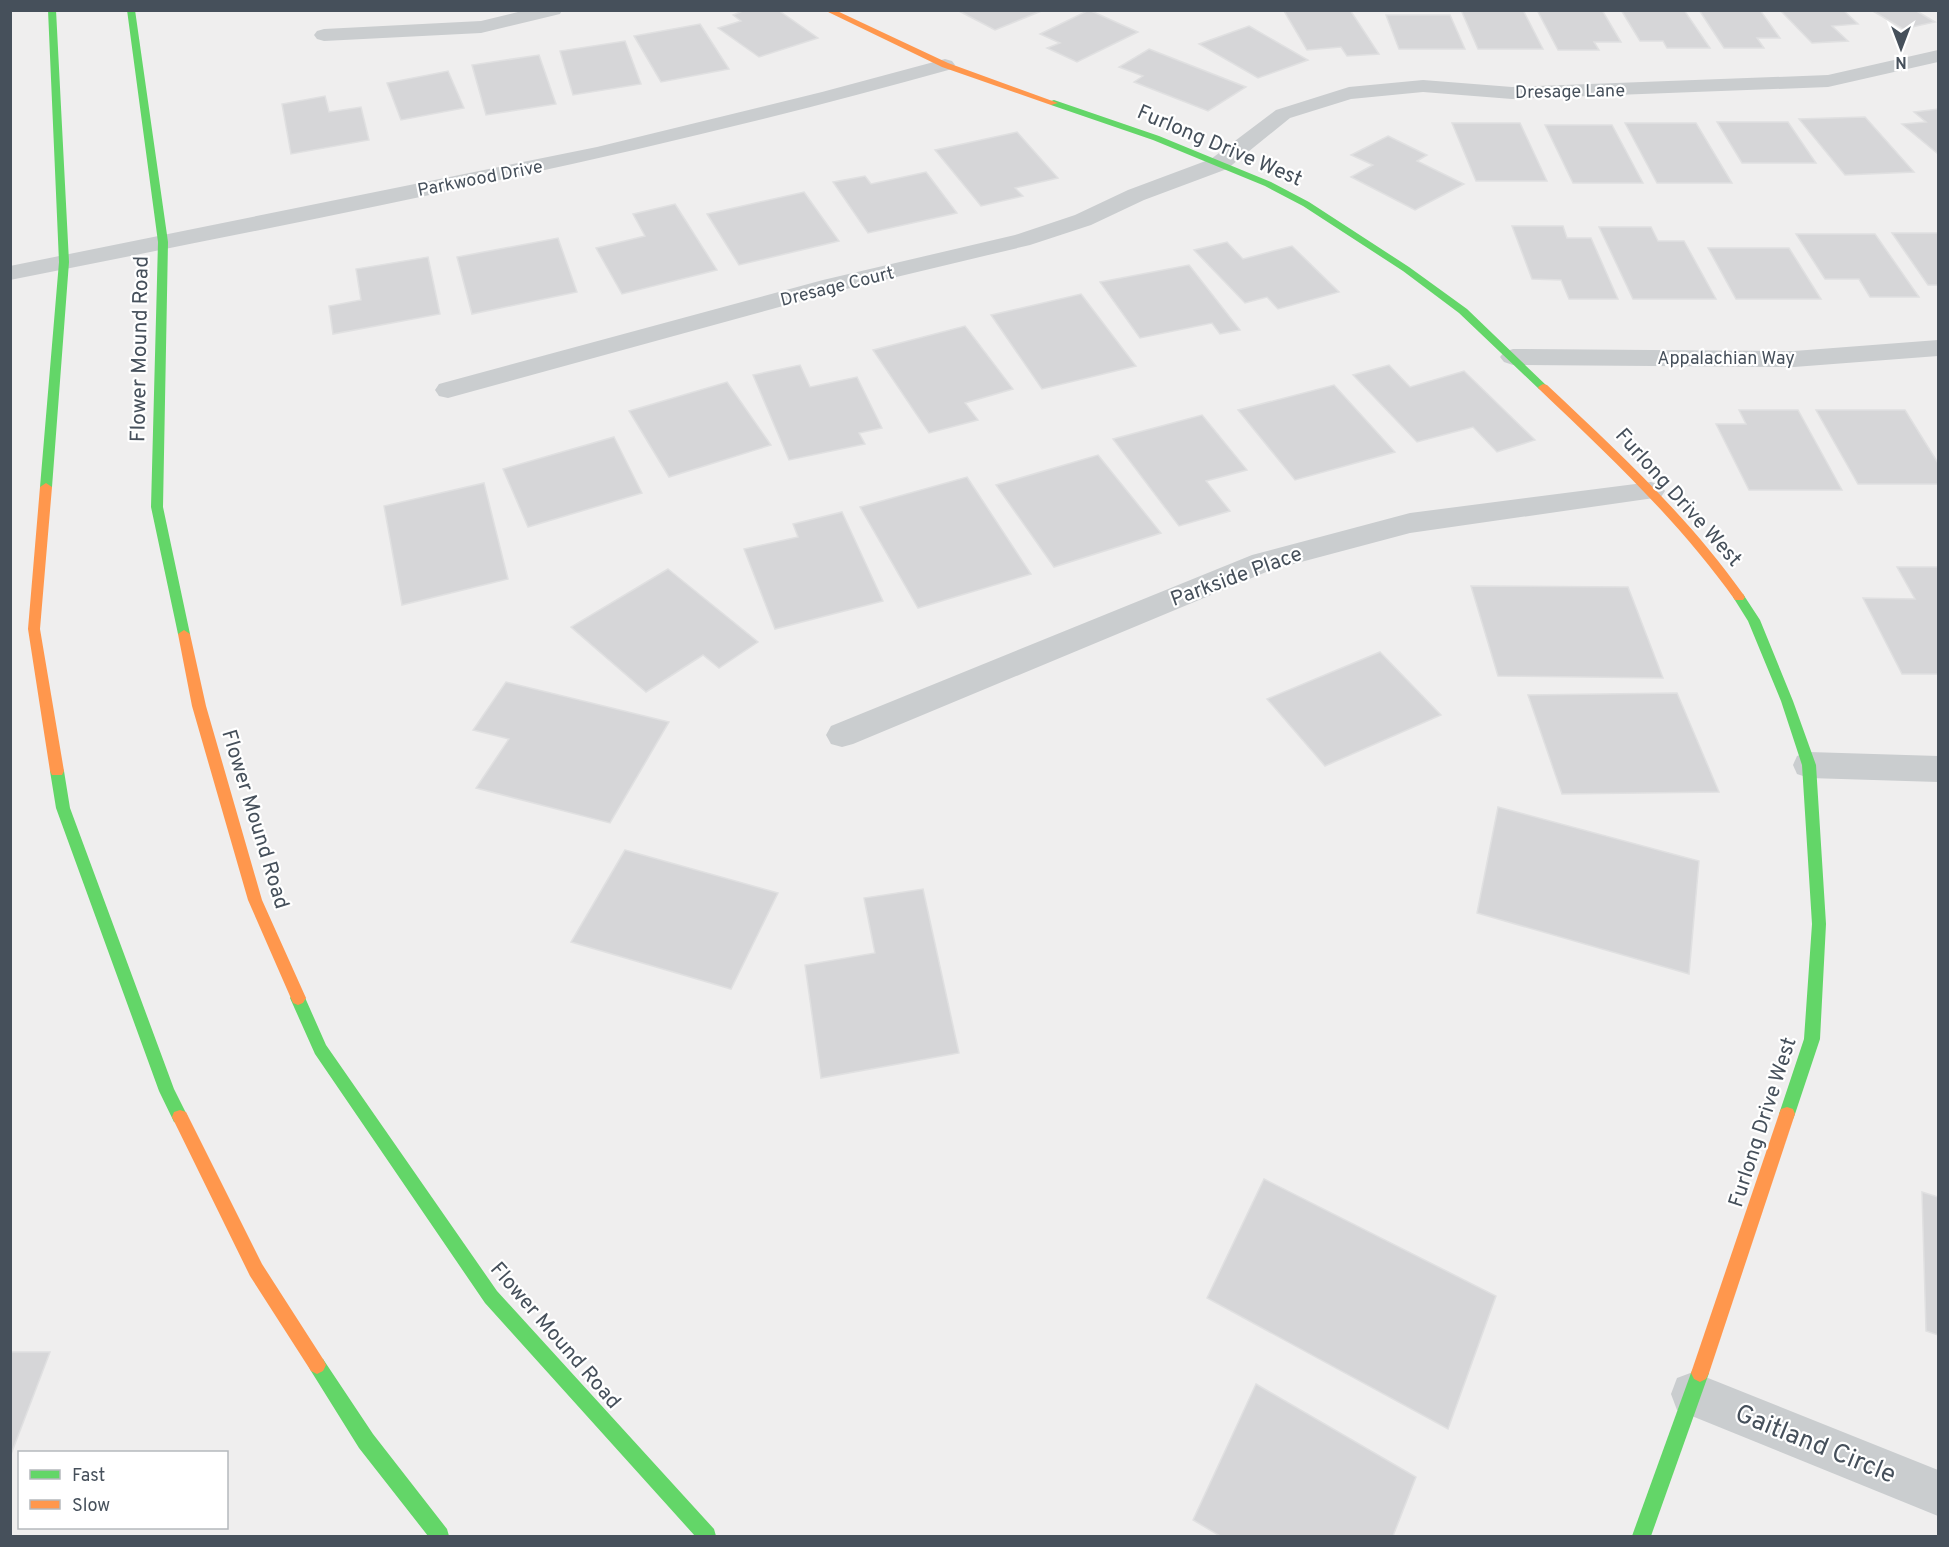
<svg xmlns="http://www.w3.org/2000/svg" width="1949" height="1547" viewBox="0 0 1949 1547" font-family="Overpass,sans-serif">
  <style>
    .building { fill: #d6d6d8; stroke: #e0e0e1; stroke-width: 1.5 }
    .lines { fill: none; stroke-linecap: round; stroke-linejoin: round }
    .street { fill: #cacdcf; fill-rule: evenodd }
    .fast { fill: #63d668; fill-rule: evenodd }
    .slow { fill: #ff974d; fill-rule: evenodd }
    .labels { text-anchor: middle; stroke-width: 4.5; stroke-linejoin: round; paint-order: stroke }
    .far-street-label { font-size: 18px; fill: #46505b; stroke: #fff }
    .street-label { font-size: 21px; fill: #46505b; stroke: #fff }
    .near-street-label { font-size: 26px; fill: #46505b; stroke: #fff }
  </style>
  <rect width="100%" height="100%" fill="#efeeee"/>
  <g class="building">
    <polygon points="745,10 778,10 818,38 759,57 718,28 741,21 733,15"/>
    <polygon points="957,10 1044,10 995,30"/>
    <polygon points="1089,10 1138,32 1077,62 1047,48 1060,43 1040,34"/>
    <polygon points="1350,10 1379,54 1347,56 1341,47 1307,50 1284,11"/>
    <polygon points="1461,10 1523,10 1543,49 1478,49"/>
    <polygon points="1537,10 1602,10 1621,42 1594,42 1599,50 1558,50"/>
    <polygon points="1621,10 1684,10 1710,48 1667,48 1663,41 1640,41"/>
    <polygon points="1699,10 1760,10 1780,38 1757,38 1764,48 1724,48"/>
    <polygon points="1780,10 1843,10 1858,24 1832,26 1848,41 1812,43"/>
    <polygon points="1871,10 1915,10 1935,22 1903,29"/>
    <polygon points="1386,15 1450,15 1465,49 1399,49"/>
    <polygon points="700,24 729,69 661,82 634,36"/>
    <polygon points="1249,26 1308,60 1258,78 1199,44"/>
    <polygon points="625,41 641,84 573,95 560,51"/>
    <polygon points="1149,49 1246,87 1208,111 1134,82 1143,76 1119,67"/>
    <polygon points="539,55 556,104 486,115 472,65"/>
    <polygon points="448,71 464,108 401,120 387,83"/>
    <polygon points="325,96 329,112 361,107 369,140 291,154 282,104"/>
    <polygon points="1938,109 1938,154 1902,124 1926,122 1914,112"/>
    <polygon points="1865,117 1914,172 1845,175 1799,119"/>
    <polygon points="1717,122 1788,122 1816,163 1742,163"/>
    <polygon points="1452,123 1520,123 1547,181 1476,181"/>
    <polygon points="1625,123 1696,123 1732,183 1657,183"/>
    <polygon points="1545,125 1612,125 1643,183 1573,183"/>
    <polygon points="1017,132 1058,178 1015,188 1023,196 981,206 935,150"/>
    <polygon points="1388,136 1427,155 1417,161 1464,184 1415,210 1351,177 1373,165 1351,155"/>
    <polygon points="926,172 957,213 868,233 833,182 865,176 871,184"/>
    <polygon points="804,192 839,241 739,265 707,214"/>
    <polygon points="675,204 717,270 622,294 596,248 645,236 633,214"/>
    <polygon points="1512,226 1563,226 1567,238 1591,238 1618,299 1569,299 1561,280 1532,279"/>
    <polygon points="1599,227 1651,227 1658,241 1684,241 1716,299 1633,299"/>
    <polygon points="1892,233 1938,233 1938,285 1928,285"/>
    <polygon points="1796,234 1875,234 1919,297 1870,297 1859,279 1825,279"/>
    <polygon points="558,238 577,292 472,314 457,257"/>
    <polygon points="1227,242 1243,259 1292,246 1339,292 1278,309 1267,297 1245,303 1194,250"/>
    <polygon points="1708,248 1789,248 1821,299 1736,299"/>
    <polygon points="428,257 440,314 333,334 329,306 361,300 356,269"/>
    <polygon points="1189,265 1240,330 1220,334 1212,323 1140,338 1100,282"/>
    <polygon points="1081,294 1136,366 1042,389 991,315"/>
    <polygon points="965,326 1013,389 965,403 978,420 929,433 873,350"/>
    <polygon points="800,365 810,387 857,377 882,428 859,433 865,444 789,460 753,375"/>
    <polygon points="1389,365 1410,387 1464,371 1535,440 1497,452 1473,427 1417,442 1353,375"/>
    <polygon points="727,382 771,445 669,477 629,411"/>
    <polygon points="1334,385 1395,452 1295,480 1238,410"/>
    <polygon points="1739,410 1798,410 1842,490 1749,490 1716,424 1746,424"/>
    <polygon points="1816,410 1905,410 1938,463 1938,484 1858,484"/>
    <polygon points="1202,415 1247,470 1206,481 1230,511 1179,526 1113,439"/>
    <polygon points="614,437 642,493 528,527 503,469"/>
    <polygon points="1098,455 1161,533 1054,567 996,485"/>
    <polygon points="967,477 1031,574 918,608 860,507"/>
    <polygon points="484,483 508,579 402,605 384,506"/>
    <polygon points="842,512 883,601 775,629 744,549 798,537 793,524"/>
    <polygon points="1897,567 1938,567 1938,674 1902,674 1863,598 1915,599"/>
    <polygon points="668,569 758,642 719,668 703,655 646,692 571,627"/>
    <polygon points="1471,586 1628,587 1663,678 1498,676"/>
    <polygon points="1380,652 1441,715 1325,766 1267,699"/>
    <polygon points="506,682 669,722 610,823 476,788 509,739 473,730"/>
    <polygon points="1677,693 1719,792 1562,794 1528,695"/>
    <polygon points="1498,807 1699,861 1689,974 1477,913"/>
    <polygon points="625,850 778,893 731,989 571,942"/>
    <polygon points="923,889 959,1053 821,1078 805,965 875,953 864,898"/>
    <polygon points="1264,1179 1496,1296 1448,1429 1207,1298"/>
    <polygon points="1922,1192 1938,1197 1938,1335 1926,1331"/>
    <polygon points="10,1352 50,1352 10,1457"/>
    <polygon points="1256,1384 1416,1477 1393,1536 1220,1536 1193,1520"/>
  </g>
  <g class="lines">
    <g class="street">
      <polygon points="526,10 562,10 560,14 481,33 324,41 317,39 314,35 317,31 324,29 481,21"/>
      <polygon points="1938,50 1938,62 1828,87 1512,99 1423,92 1351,99 1290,118 1227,169 1144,200 1091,225 1030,245 838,291 448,398 439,396 435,390 439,384 823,280 1015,235 1075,215 1128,190 1211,159 1276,110 1349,87 1423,80 1512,87 1828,75"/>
      <path d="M945,59l7,2 3,4 -3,4c-310,87 -626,148 -942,211v-14l587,-119 225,-55z"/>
      <polygon points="1938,340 1938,356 1794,367 1513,365 1504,362 1500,357 1504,352 1513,349 1794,351"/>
      <polygon points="1651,482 1661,485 1665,491 1661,497 1410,533 1271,570 853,744 842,747 831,744 826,735 831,726 1252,555 1410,513"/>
      <polygon points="1809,752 1938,756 1938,782 1809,778 1797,774 1793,765 1797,756"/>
      <polygon points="1693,1372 1938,1470 1938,1516 1677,1410 1671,1394 1677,1378"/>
    </g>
    <g class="fast">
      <polygon points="48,10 56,10 69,262 52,487 46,491 40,487 59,262"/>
      <polygon points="127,10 135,10 168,242 163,507 190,634 184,638 178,634 151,507 158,242"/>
      <polygon points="1054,100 1159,136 1271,182 1309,202 1409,267 1467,309 1548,387 1543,390 1539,389 1459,313 1403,271 1303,206 1265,186 1153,140 1051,105 1051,101"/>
      <polygon points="1739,593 1743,594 1760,620 1793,701 1816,765 1826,924 1820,1039 1795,1114 1793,1119 1787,1121 1781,1119 1779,1114 1804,1039 1812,924 1802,765 1781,701 1748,621 1733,597"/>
      <polygon points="57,766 62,767 64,771 70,808 174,1089 188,1117 186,1122 180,1124 174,1122 159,1091 56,808 50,771 52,767"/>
      <polygon points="298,991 303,993 326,1045 497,1291 714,1529 716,1536 695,1536 485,1303 315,1054 290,998 293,993"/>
      <polygon points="317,1356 323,1359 373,1434 447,1529 449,1536 428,1536 359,1448 311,1371 308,1365 311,1359"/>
      <polygon points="1700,1364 1706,1367 1709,1373 1651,1536 1632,1536 1691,1373 1694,1367"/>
    </g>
    <g class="slow">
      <polygon points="824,10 835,10 948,63 1058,103 1051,105 942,67"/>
      <path d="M1543,384l4,1c70,66 140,130 196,209l2,3 -2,3h-8c-56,-79 -126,-144 -196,-211l-1,-2z"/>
      <polygon points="46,483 52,487 40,629 64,771 62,775 52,775 50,771 28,629 40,487"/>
      <polygon points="184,630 190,634 206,706 262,900 306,998 303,1003 298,1005 293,1003 248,900 192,706 178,634"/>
      <polygon points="1787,1107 1793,1109 1795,1114 1709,1373 1706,1379 1700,1382 1694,1379 1691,1373 1779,1114 1781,1109"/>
      <polygon points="180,1110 186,1112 262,1264 323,1359 326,1365 323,1371 317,1374 311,1371 250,1276 172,1117 174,1112"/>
    </g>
  </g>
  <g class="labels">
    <g class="far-street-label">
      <text transform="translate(1570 91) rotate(-1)" y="6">Dresage Lane</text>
      <text transform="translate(480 178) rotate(-11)" y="6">Parkwood Drive</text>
      <text transform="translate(837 286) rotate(-14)" y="6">Dresage Court</text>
      <text x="1726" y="364">Appalachian Way</text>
    </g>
    <g class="street-label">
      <text transform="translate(1220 145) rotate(23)" y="7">Furlong Drive West</text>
      <text transform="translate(139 349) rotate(-89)" y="7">Flower Mound Road</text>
      <text transform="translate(1679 497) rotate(48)" y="7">Furlong Drive West</text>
      <text transform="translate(1236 576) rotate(-20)" y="7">Parkside Place</text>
      <text transform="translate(256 819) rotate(73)" y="7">Flower Mound Road</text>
      <text transform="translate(1762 1122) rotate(-72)" y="7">Furlong Drive West</text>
      <text transform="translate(556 1335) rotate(49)" y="7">Flower Mound Road</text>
    </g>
    <g class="near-street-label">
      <text transform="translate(1816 1443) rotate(22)" y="9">Gaitland Circle</text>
    </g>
  </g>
  <rect width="1949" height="1547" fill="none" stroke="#46505b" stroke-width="24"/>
  <rect x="18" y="1451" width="210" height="78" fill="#ffffff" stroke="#b5b9bd" stroke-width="1.5"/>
  <rect x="30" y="1470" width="30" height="9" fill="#63d668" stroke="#b5b9bd" stroke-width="1.5"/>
  <text x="72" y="1481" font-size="18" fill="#46505b">Fast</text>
  <rect x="30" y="1500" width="30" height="9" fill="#ff974d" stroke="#b5b9bd" stroke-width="1.5"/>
  <text x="72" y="1511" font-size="18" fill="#46505b">Slow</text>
  <g transform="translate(1901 48) rotate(180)" stroke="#ffffff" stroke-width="4.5" paint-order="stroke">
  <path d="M0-4.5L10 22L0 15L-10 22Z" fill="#46505b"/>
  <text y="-9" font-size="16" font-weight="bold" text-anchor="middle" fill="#46505b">N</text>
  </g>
</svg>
